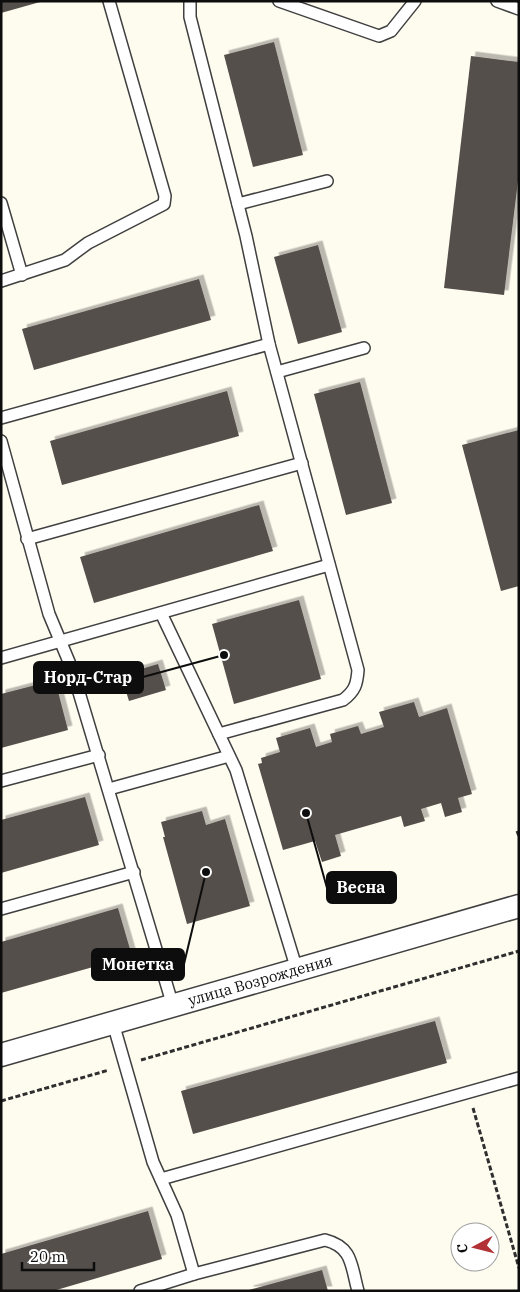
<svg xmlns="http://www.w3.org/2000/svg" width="520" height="1292" viewBox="0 0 520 1292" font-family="'IBM Plex Serif',serif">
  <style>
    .building { fill: #554f4b; filter: url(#shadow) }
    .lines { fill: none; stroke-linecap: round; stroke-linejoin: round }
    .lane-casing { stroke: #404040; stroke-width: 14 }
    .street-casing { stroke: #404040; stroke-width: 25 }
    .path { stroke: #2f2f2f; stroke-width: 3; stroke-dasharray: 5 2.5; stroke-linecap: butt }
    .lane { stroke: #fff; stroke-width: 11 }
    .street { stroke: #fff; stroke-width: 22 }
    .labels { text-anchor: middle; stroke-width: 5; stroke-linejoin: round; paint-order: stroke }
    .street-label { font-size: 15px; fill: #0d0d0d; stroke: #fff }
    .leader { fill: none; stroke: #0d0d0d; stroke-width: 2 }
    .callout-dot { fill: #0d0d0d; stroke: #fff; stroke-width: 2 }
    .callout { fill: #0d0d0d; stroke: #0d0d0d; stroke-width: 2 }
    .callout-label { font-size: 16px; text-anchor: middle; font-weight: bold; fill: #fff }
  </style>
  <defs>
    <filter id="shadow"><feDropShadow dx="4.5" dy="-4.5" stdDeviation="0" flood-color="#0004"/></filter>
  </defs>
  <rect width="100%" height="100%" fill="#fefbef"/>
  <g class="building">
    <polygon points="1,1 40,1 40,2 1,13"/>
    <polygon points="274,42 303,155 253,167 224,55"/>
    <polygon points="471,56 519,62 519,173 504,295 444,288"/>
    <polygon points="318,245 342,332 298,344 274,257"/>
    <polygon points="199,279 211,320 34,370 22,329"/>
    <polygon points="360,382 392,503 346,515 314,394"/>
    <polygon points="227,391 239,436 62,485 50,441"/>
    <polygon points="519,430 519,586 501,591 462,445"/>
    <polygon points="259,505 273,551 94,603 80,557"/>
    <polygon points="299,600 321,679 234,704 212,624"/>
    <polygon points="158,664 166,690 129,701 121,675"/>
    <polygon points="55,680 68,730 1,748 1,694"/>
    <polygon points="414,702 419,717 447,708 472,794 458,798 462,812 445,817 441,803 421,809 425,821 404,827 401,816 335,835 341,856 322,862 315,841 283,850 258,764 262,763 261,758 280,752 276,738 310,728 316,747 332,742 330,734 358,726 361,734 384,727 379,712"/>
    <polygon points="85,797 99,845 1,873 1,820"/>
    <polygon points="202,811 206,825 225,819 250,906 187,924 163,837 165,837 161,822"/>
    <polygon points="118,908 132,956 1,993 1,942"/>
    <polygon points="435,1021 447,1063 193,1134 181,1091"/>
    <polygon points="148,1211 162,1259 53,1291 1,1291 1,1254"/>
    <polygon points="322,1270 328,1291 249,1291 249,1290"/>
  </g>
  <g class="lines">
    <defs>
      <g id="lane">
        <path d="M190,1v16l56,219 23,108 89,326c-1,14 -3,21 -15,30l-124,34"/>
        <polyline points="279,1 379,36 391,31 415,1"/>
        <polyline points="497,1 519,9"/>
        <polyline points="1,203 22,275"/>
        <polyline points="238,204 327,181"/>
        <polyline points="1,281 65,260 88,243 164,204 165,196 109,1"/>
        <polyline points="277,372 364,348"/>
        <polyline points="1,418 269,344"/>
        <polyline points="1,441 49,614 72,669 173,1006"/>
        <polyline points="27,539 302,463"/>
        <polyline points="161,613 236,770 297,970"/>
        <polyline points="1,658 329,565"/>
        <polyline points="1,781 99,755"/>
        <polyline points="109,789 229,756"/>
        <polyline points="1,909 134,872"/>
        <path d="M113,1023l40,139 24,53 17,59 131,-34c28,7 26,26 33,51"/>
        <polyline points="161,1179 519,1078"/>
        <polyline points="140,1291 194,1274"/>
      </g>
      <g id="street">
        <path id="s1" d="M1,1055l518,-149"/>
      </g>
    </defs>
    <use href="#lane" class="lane-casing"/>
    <use href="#street" class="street-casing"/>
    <g class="path">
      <polyline points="517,831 519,836"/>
      <polyline points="141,1060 519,951"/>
      <polyline points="1,1101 109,1070"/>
      <polyline points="473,1108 519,1268"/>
    </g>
    <use href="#lane" class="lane"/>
    <use href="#street" class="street"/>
  </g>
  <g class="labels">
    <g class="street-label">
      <text dy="5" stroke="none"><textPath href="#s1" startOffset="270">улица Возрождения</textPath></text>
    </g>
  </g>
  <path class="leader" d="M224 655L143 677M306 813L327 888M206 872L184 964"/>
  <g class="callout-dot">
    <circle cx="224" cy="655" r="5"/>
    <circle cx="306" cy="813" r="5"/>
    <circle cx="206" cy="872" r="5"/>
  </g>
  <g class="callout">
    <rect x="34" y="662" width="109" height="31" rx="5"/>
    <rect x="327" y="872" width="69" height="31" rx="5"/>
    <rect x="92" y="949" width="92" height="31" rx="5"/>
  </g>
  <g class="callout-label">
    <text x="88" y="683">Норд-Стар</text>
    <text x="361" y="893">Весна</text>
    <text x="138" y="970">Монетка</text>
  </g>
  <rect width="520" height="1292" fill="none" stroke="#0d0d0d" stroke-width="5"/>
  <g transform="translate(475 1247) rotate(263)"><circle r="24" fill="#ffffff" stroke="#9e9e9e"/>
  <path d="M0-4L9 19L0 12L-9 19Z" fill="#b23134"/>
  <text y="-8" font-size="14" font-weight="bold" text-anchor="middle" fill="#0d0d0d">С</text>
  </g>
  <path d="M22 1262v8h72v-8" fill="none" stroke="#0d0d0d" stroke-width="2.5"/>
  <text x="30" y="1262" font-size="15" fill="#0d0d0d" stroke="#ffffff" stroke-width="4" paint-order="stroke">20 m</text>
</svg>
